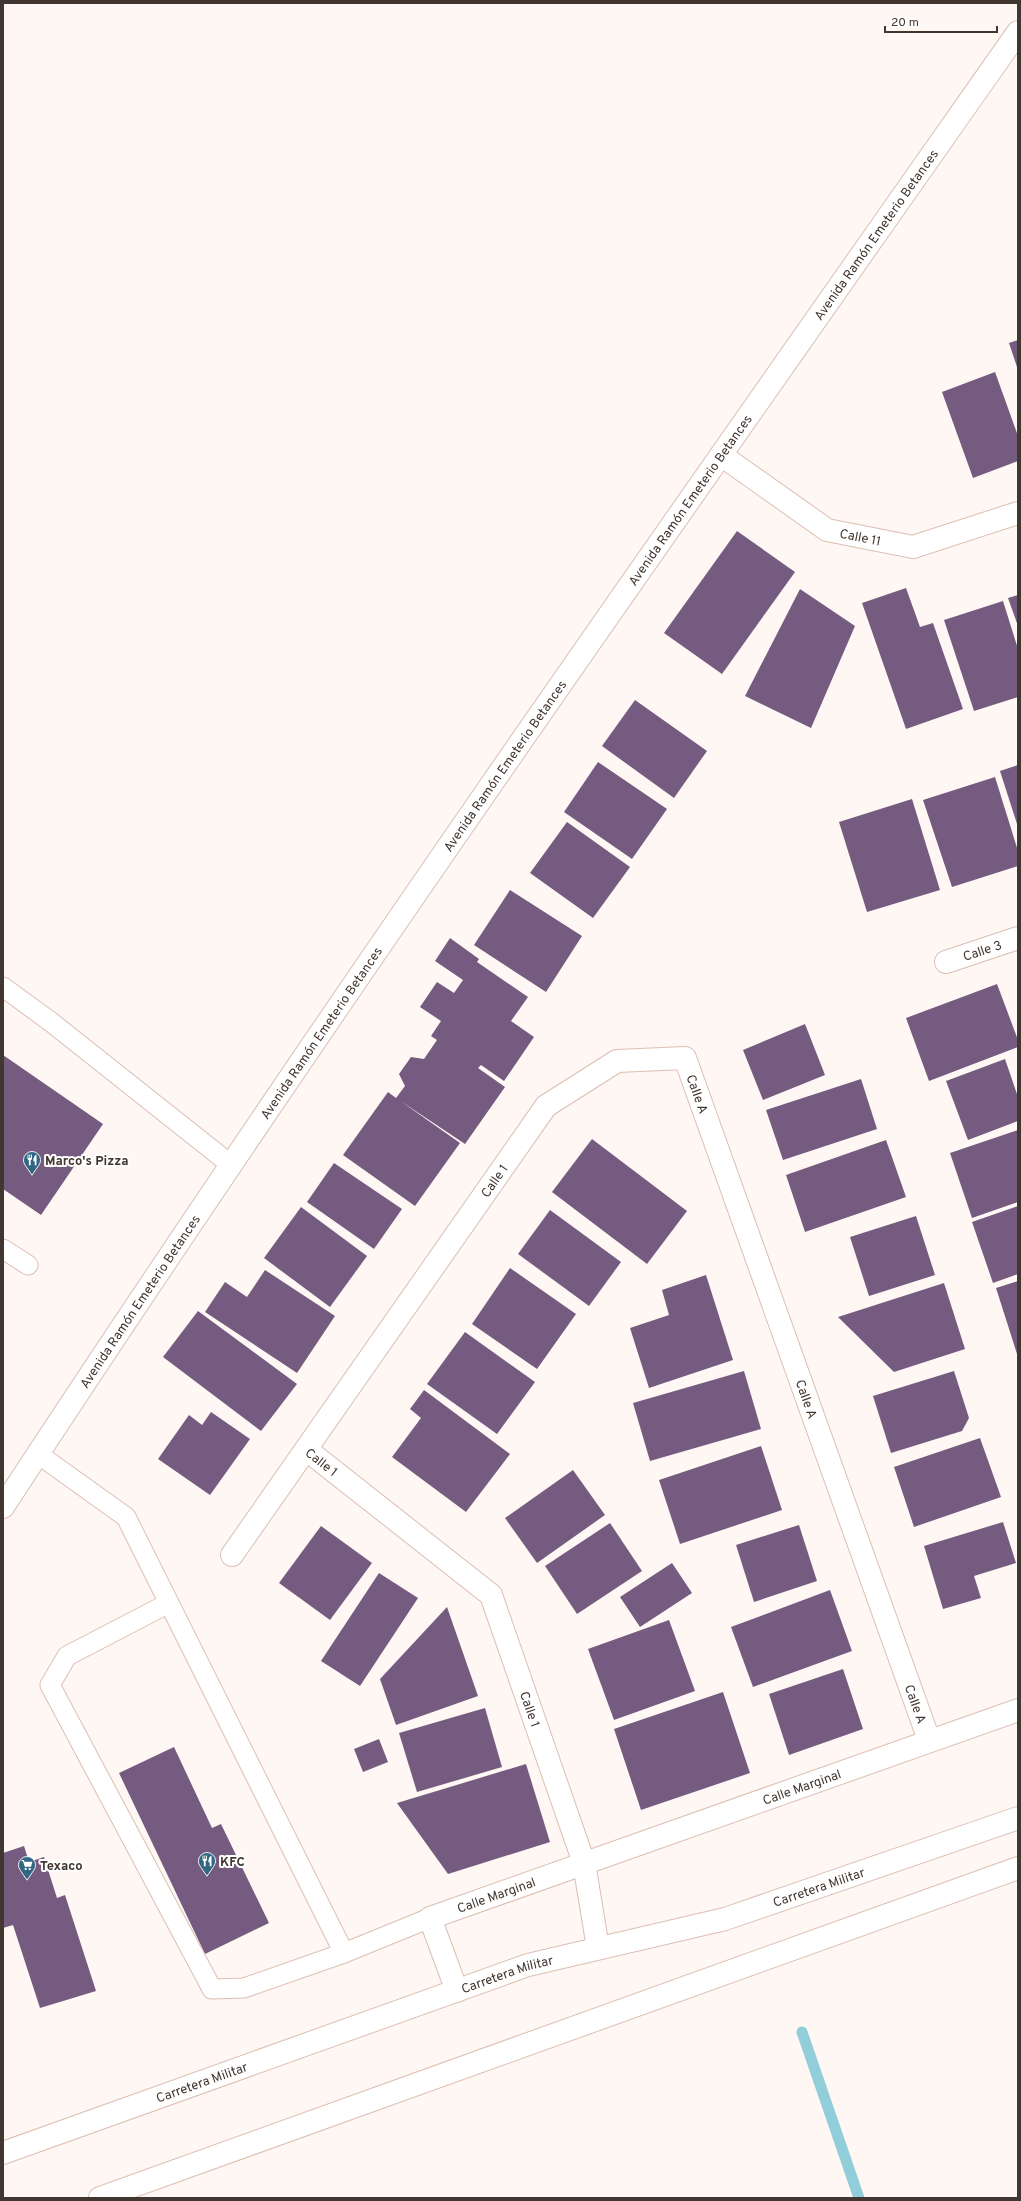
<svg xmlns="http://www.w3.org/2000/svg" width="1021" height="2201" viewBox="0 0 1021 2201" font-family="Overpass,sans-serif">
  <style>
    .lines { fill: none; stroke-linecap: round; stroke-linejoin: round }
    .stream { stroke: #91ceda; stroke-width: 11 }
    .building { fill: #765b80 }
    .service-casing { stroke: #dcbfb1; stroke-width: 21 }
    .minor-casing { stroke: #dcbfb1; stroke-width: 24 }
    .tertiary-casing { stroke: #dcbfb1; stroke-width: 24 }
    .secondary-casing { stroke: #dcbfb1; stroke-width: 24 }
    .service { stroke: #fff; stroke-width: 19 }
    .minor { stroke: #fff; stroke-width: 22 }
    .tertiary { stroke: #fff; stroke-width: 22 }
    .secondary { stroke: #fff; stroke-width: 22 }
    .labels { text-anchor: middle; stroke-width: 4; stroke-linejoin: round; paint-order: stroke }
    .street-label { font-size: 13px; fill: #413630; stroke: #fff }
    .poi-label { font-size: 13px; font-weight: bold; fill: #413630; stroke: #fff; text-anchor: start }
  </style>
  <rect width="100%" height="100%" fill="#fef7f4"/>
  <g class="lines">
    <polyline class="stream" points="802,2032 859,2198"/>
  </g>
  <g class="building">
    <polygon points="1018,340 1018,370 1009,343"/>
    <polygon points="995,372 1018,436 1018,461 973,478 942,392"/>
    <polygon points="737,531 795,572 722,674 664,633"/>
    <polygon points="906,588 920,627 933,623 963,709 906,729 862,603"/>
    <polygon points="800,589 855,626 811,728 745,696"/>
    <polygon points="1018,595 1018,626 1008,598"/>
    <polygon points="1003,601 1018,649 1018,697 974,711 944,620"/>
    <polygon points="635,700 707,751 674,798 602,746"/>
    <polygon points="598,762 667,809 632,859 564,812"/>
    <polygon points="1018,765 1018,827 1000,771"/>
    <polygon points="995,777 1018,851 1018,866 952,887 923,800"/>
    <polygon points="912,799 940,890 867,912 839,822"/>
    <polygon points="567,822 630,867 593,918 530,873"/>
    <polygon points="510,890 582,936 546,992 474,945"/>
    <polygon points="450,938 479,959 477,962 528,997 511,1021 534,1037 504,1081 481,1065 478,1068 505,1087 465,1144 399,1100 460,1143 415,1206 343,1155 388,1092 396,1098 405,1086 399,1074 411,1057 424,1059 437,1040 431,1036 441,1021 420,1007 437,982 454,993 463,980 435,961"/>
    <polygon points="997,984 1018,1040 1018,1047 929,1081 906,1018"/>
    <polygon points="805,1024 825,1075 763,1100 743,1050"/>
    <polygon points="3,1055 103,1124 41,1215 3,1189"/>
    <polygon points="1005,1059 1018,1097 1018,1121 968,1140 946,1081"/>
    <polygon points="861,1079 877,1129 783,1160 766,1110"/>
    <polygon points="1018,1130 1018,1202 972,1218 950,1153"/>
    <polygon points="592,1139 687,1211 647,1264 552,1192"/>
    <polygon points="886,1140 906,1197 805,1232 786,1175"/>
    <polygon points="334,1163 402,1209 374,1249 307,1202"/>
    <polygon points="1018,1206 1018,1274 993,1283 972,1222"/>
    <polygon points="301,1207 367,1256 330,1307 264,1258"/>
    <polygon points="550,1210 621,1262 589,1306 518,1254"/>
    <polygon points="916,1216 935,1275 869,1296 850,1237"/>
    <polygon points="510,1268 576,1314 537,1369 472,1324"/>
    <polygon points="265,1270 335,1316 297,1373 205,1312 225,1282 247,1297"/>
    <polygon points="706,1275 733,1360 649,1388 630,1328 669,1315 662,1290"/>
    <polygon points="1018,1281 1018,1357 996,1288"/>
    <polygon points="944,1283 965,1349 894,1372 838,1317"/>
    <polygon points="198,1311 297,1384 261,1431 163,1357"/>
    <polygon points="465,1332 535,1382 497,1434 427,1384"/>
    <polygon points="744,1371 761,1429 650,1461 633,1403"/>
    <polygon points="954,1371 969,1418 962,1431 891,1453 873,1396"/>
    <polygon points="424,1390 510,1454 466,1512 392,1457 421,1418 410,1409"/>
    <polygon points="211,1412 250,1439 210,1495 158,1459 189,1415 202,1425"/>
    <polygon points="980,1438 1001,1497 914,1527 894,1467"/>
    <polygon points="761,1446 782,1510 680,1544 659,1480"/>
    <polygon points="573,1470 605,1515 537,1563 505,1518"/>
    <polygon points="1003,1522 1016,1563 974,1576 981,1598 943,1609 924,1546"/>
    <polygon points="610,1523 642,1571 577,1614 545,1566"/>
    <polygon points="799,1525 817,1581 754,1602 736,1545"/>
    <polygon points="321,1526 372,1563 330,1620 279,1583"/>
    <polygon points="672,1563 692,1593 640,1627 620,1597"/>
    <polygon points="379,1573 418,1598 360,1686 321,1661"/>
    <polygon points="830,1590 852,1651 753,1687 731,1627"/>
    <polygon points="447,1607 478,1696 396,1725 380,1679"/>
    <polygon points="669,1620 695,1691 614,1720 588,1649"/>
    <polygon points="843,1669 863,1729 789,1755 769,1694"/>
    <polygon points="723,1692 750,1773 641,1810 614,1729"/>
    <polygon points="485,1708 502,1767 417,1792 399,1733"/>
    <polygon points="379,1739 388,1762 363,1772 354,1749"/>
    <polygon points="174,1747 212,1828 221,1824 269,1923 205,1954 119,1773"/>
    <polygon points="526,1764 550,1842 448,1874 397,1803"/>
    <polygon points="24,1846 29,1862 44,1857 57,1898 65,1895 96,1991 40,2008 13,1925 3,1928 3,1853"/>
  </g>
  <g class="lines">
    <defs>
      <g id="service">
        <polyline points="3,987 51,1022 230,1164"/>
        <polyline points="3,1249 28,1265"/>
        <polyline points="38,1454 126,1517 344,1953"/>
        <polyline points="169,1603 67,1656 50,1685 212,1989 244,1988 344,1953 430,1918"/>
      </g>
      <g id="minor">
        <path id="s1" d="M721,455l106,75 86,17 105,-34"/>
        <path id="s2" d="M946,962l72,-24"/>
        <path id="s3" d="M307,1450l184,145 93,268 14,85"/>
        <path id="s4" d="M232,1555l314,-449 71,-45 68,-3 244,682"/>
        <path id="s5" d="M457,1991l-27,-73 588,-208"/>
      </g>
      <g id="tertiary">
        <path id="s6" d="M3,1507c327,-499 672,-987 1015,-1475"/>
      </g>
      <g id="secondary">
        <path id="s7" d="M3,2153l525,-188 197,-46 293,-101"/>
        <polyline points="100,2198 1018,1868"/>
      </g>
    </defs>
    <use href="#service" class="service-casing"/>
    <use href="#minor" class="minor-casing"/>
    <use href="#tertiary" class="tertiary-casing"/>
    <use href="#secondary" class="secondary-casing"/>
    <use href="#service" class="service"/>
    <use href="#minor" class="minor"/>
    <use href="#tertiary" class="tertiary"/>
    <use href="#secondary" class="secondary"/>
  </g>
  <defs>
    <symbol id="restaurant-pin" viewBox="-11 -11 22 30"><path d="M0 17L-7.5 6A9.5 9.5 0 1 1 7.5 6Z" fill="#326783" stroke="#fff"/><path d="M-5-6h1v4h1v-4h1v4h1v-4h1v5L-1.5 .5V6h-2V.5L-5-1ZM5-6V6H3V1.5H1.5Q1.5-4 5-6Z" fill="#fff"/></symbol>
    <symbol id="supermarket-pin" viewBox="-11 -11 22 30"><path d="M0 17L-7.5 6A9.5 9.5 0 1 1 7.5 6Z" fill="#326783" stroke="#fff"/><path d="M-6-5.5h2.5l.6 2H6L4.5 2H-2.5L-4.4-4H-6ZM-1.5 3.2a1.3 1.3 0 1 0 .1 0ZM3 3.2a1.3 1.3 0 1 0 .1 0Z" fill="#fff"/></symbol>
  </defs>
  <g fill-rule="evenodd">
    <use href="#restaurant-pin" x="22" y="1150" width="20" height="27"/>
    <use href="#restaurant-pin" x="197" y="1851" width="20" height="27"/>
    <use href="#supermarket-pin" x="17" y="1855" width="20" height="27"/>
  </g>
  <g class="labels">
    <g class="street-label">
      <text dy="5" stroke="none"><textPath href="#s6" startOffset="1543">Avenida Ramón Emeterio Betances</textPath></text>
      <text dy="5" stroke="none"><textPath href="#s6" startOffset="1219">Avenida Ramón Emeterio Betances</textPath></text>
      <text dy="5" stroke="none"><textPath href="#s1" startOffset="164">Calle 11</textPath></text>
      <text dy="5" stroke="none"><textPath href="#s6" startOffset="895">Avenida Ramón Emeterio Betances</textPath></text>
      <text dy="5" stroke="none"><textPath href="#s2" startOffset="38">Calle 3</textPath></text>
      <text dy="5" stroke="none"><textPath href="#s6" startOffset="571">Avenida Ramón Emeterio Betances</textPath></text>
      <text dy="5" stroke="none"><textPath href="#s4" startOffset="738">Calle A</textPath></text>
      <text dy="5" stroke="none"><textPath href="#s4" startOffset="457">Calle 1</textPath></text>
      <text dy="5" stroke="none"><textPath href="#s6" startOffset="247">Avenida Ramón Emeterio Betances</textPath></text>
      <text dy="5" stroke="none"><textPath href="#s4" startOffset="1062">Calle A</textPath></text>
      <text dy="5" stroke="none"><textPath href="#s3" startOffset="19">Calle 1</textPath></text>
      <text dy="5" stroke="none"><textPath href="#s4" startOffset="1386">Calle A</textPath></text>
      <text dy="5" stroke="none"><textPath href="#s3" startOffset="355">Calle 1</textPath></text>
      <text dy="5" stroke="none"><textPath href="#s5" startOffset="472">Calle Marginal</textPath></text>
      <text dy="5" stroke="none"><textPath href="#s7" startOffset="859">Carretera Militar</textPath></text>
      <text dy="5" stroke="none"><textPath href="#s5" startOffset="148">Calle Marginal</textPath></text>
      <text dy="5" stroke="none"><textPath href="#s7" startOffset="535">Carretera Militar</textPath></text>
      <text dy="5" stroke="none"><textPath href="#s7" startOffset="211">Carretera Militar</textPath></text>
    </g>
    <g class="poi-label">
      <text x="45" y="1165">Marco's Pizza</text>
      <text x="220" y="1866">KFC</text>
      <text x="40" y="1870">Texaco</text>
    </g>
  </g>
  <rect width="1021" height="2201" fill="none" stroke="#413630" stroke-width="8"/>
  <path d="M885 26v6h112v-6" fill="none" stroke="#413630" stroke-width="2"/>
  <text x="891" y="26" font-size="12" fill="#413630" stroke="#ffffff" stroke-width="3" paint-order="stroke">20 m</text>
</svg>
